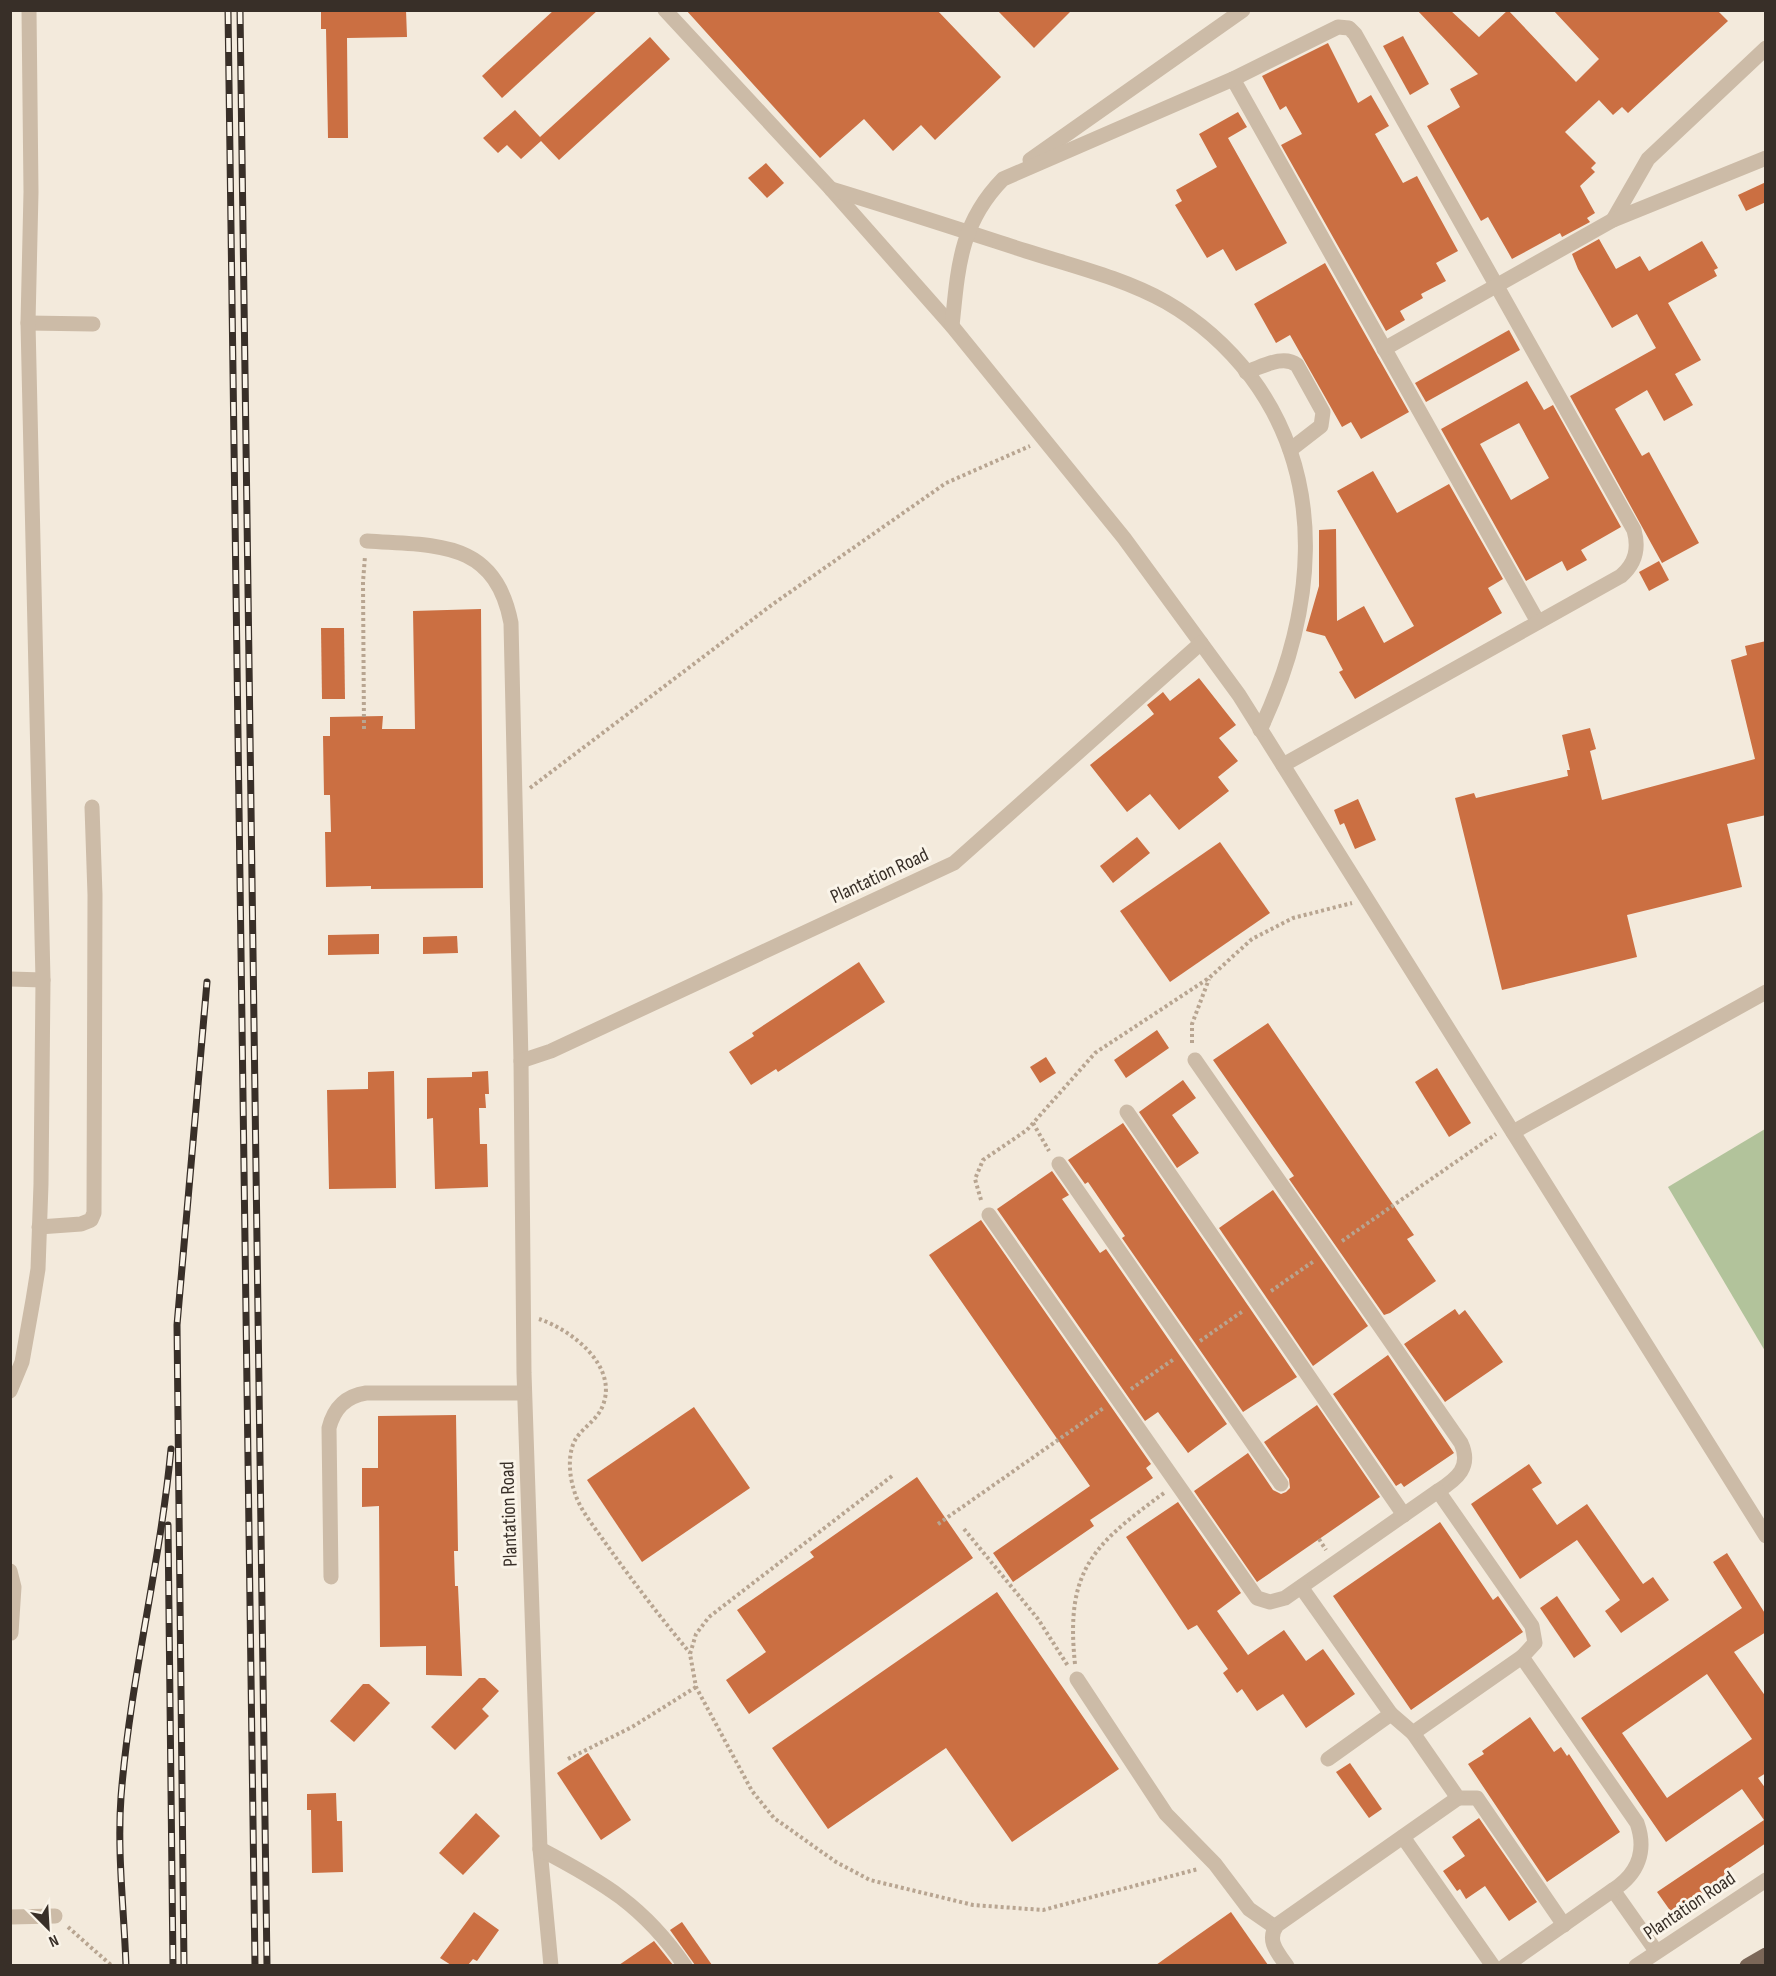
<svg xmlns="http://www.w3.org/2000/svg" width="1776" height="1976" viewBox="0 0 1776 1976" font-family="'Sofia Sans Condensed',sans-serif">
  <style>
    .green { fill: #b2c39b }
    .building { fill: #cb6f42; fill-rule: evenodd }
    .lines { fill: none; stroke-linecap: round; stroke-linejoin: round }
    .path { stroke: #b8a591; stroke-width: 4; stroke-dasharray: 3 3; stroke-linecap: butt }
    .minor { stroke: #ccbba7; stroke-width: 15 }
    .major { stroke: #7b6758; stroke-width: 15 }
    .rail-casing { stroke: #382f28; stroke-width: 7 }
    .rail { stroke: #faf4e9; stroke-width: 4.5; stroke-dasharray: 14; stroke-linecap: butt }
    .labels { text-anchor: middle; stroke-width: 6; stroke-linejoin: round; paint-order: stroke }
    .street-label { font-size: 20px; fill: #382f28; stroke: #faf4e9 }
  </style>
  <rect width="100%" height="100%" fill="#f3eadc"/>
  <polygon class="green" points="1765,1129 1765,1351 1668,1187"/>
  <g class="building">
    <polygon points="321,10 406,10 407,37 347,38 348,138 328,138 326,29 321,29"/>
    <polygon points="554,10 598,10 502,98 482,76"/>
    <polygon points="686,10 937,10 1001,77 935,140 921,125 893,151 864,119 820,158"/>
    <polygon points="997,10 1072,10 1034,48"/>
    <polygon points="1417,10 1450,10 1479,37 1508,10 1576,82 1599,59 1553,10 1717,10 1728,21 1628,113 1622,107 1613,115 1599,100 1565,132 1596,163 1591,168 1595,172 1580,186 1595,213 1587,218 1590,222 1562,237 1560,233 1512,259 1488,217 1481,221 1427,126 1460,107 1450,89 1478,74"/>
    <polygon points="1403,36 1429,84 1410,95 1383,46"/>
    <polygon points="650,37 670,59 559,160 541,141 521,159 507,145 498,153 483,138 515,110 540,137"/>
    <polygon points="1328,43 1358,103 1371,95 1389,126 1375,134 1403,183 1417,176 1458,251 1436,263 1446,281 1421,294 1423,298 1400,311 1405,320 1386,331 1281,145 1302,134 1286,106 1280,110 1262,76"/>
    <polygon points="1238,112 1247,127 1228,138 1287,243 1236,271 1223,249 1207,258 1175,205 1182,201 1176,190 1217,167 1199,134"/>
    <polygon points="766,163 784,183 767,198 748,178"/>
    <polygon points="1766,182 1766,202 1746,211 1738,195"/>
    <polygon points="1599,239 1616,269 1640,256 1649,271 1702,241 1718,268 1714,270 1717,276 1668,303 1701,360 1675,374 1693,405 1664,421 1647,390 1615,409 1642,456 1649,452 1699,543 1662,563 1570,396 1656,348 1637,314 1612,328 1578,269 1572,254"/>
    <polygon points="1325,263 1409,412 1361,439 1351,422 1342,427 1290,335 1276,343 1254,304"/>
    <polygon points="1509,330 1520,350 1426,402 1415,383"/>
    <path d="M1527,381l17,29 9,-5 68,122 -40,23 6,10 -20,11 -5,-10 -36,20 -85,-152zM1519,423l30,55 -38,22 -31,-56z"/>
    <polygon points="1373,471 1397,513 1449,484 1503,579 1488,588 1502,613 1355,699 1339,672 1343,670 1325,636 1306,631 1319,586 1319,530 1336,529 1337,621 1364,606 1384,643 1414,626 1337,491"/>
    <polygon points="1659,561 1669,580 1649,591 1639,572"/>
    <polygon points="481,609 483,888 371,889 371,886 326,887 325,832 331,832 330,795 324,795 323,736 330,736 330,717 383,716 382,729 415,729 413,611"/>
    <polygon points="321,628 344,628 345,699 322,699"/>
    <polygon points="1766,641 1766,815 1727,824 1742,887 1627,915 1637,957 1502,990 1455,798 1474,793 1476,798 1568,776 1567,770 1570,770 1562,735 1590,728 1596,749 1590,751 1602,800 1755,759 1731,660 1747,655 1745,646"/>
    <polygon points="1199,678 1236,725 1219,738 1238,761 1218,777 1229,791 1179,830 1150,794 1127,812 1090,765 1154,714 1147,705 1163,692 1170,701"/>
    <polygon points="1358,799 1376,840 1355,849 1344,823 1340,825 1334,810"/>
    <polygon points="1137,837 1150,853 1113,883 1100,866"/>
    <polygon points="1220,842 1270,913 1170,982 1120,911"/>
    <polygon points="379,934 379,954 328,955 328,935"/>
    <polygon points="457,936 458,953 423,954 423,937"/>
    <polygon points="859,962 885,1002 778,1072 776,1069 751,1085 729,1052 754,1036 752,1033"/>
    <polygon points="1268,1023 1414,1235 1407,1239 1436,1281 1390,1313 1384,1315 1289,1179 1294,1176 1213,1060"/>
    <polygon points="1157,1030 1169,1048 1126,1078 1114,1060"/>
    <polygon points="1046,1057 1056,1073 1040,1083 1030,1067"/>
    <polygon points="1437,1068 1471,1123 1449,1137 1415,1082"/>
    <polygon points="394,1071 396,1188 329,1189 327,1090 368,1089 368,1072"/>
    <polygon points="488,1071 489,1094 485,1094 486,1108 479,1108 480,1144 487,1144 488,1187 435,1189 433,1118 427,1119 427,1078 472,1077 472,1072"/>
    <polygon points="1183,1080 1196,1098 1172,1115 1199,1153 1177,1168 1139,1112"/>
    <polygon points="1123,1123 1297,1377 1243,1412 1122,1238 1125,1236 1116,1223 1088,1182 1085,1184 1068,1160"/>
    <polygon points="1052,1171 1069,1195 1062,1199 1100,1253 1106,1249 1227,1424 1188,1453 1158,1412 1145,1421 997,1209"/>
    <polygon points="1273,1190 1368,1326 1313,1366 1219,1228"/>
    <polygon points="981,1220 1151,1464 1146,1468 1153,1478 1090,1520 1094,1526 1013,1582 993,1553 1090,1486 929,1255"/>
    <polygon points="1455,1309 1459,1315 1465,1310 1503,1362 1445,1402 1404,1344"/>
    <polygon points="1388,1355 1454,1453 1404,1487 1401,1483 1396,1486 1333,1394"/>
    <polygon points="1317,1405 1380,1497 1257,1582 1194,1491 1248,1453 1273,1490 1281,1494 1286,1492 1290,1488 1289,1479 1264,1442"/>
    <polygon points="694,1407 750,1488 642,1562 587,1480"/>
    <polygon points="456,1415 458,1551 454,1551 455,1586 458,1586 462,1676 426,1675 426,1646 380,1647 379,1506 362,1507 362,1468 378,1468 378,1416"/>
    <polygon points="1529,1464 1542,1483 1532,1489 1557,1525 1587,1504 1643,1584 1653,1577 1669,1600 1621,1633 1605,1611 1620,1600 1577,1540 1520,1579 1471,1504"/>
    <polygon points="917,1477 973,1558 749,1714 726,1680 766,1652 737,1610 814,1557 810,1552"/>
    <polygon points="1178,1502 1241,1593 1217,1611 1248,1655 1284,1630 1306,1661 1323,1649 1355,1694 1306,1728 1283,1694 1257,1711 1242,1689 1237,1693 1223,1673 1228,1669 1197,1625 1188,1630 1126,1537"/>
    <polygon points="1440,1522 1493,1600 1498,1596 1523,1632 1411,1710 1333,1596"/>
    <path d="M1727,1553l39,62v17l-32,20 32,45v76l-8,5 8,11v54l-41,28 5,6 -56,39 -17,-24 107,-72 -22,-31 -76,53 -85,-124 161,-110 -29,-46zM1707,1674l45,65 -85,59 -45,-65z"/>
    <polygon points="997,1592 1119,1769 1012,1842 946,1748 828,1829 772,1748"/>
    <polygon points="1557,1596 1591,1646 1574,1658 1540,1608"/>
    <polygon points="479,1678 485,1678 499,1691 482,1709 489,1716 455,1750 431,1727"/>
    <polygon points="363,1684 369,1684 390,1703 354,1742 330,1721"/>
    <polygon points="1530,1717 1554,1752 1561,1747 1567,1756 1569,1754 1620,1832 1547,1882 1468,1764 1484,1754 1482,1751"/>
    <polygon points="588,1753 631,1820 601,1840 557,1773"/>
    <polygon points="1350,1763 1382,1809 1369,1818 1336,1772"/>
    <polygon points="336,1793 337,1821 342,1821 343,1872 312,1873 311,1810 307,1810 307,1794"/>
    <polygon points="476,1813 500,1836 463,1875 439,1853"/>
    <polygon points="1479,1818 1537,1902 1509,1921 1485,1886 1466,1899 1460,1889 1457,1891 1443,1871 1465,1856 1452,1837"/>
    <polygon points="474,1912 499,1930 477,1961 473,1959 468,1965 451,1965 440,1958"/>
    <polygon points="1231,1912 1268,1965 1156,1965 1191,1940"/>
    <polygon points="682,1922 712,1965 695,1965 670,1930"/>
    <polygon points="654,1941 673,1965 619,1965"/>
  </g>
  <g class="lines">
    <g class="path">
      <polyline points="364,729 363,582 365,556"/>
      <polyline points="530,788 773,604 946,483 1030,446"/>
      <polyline points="1192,1043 1192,1024 1209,979"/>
      <polyline points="1033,1123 1049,1151"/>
      <polyline points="981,1200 975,1179 983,1160 1027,1130 1095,1053 1209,978 1252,939 1293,918 1352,903"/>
      <polyline points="1342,1241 1496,1134"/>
      <polyline points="1271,1291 1314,1261"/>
      <path d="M539,1319c33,11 79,47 64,86 -5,14 -18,21 -26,32 -10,14 -8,38 -3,53 5,19 19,35 30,51 27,38 56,76 86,112"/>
      <polyline points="1200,1341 1243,1311"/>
      <polyline points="1131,1389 1174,1359"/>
      <polyline points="892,1476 709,1617 696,1634 690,1654 696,1687 752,1791 774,1818 836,1862 870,1880 973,1905 1043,1910 1198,1869"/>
      <polyline points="938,1524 1105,1407"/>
      <polyline points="964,1529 1038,1619 1068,1666"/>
      <polyline points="1319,1539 1326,1550"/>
      <path d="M1075,1664c-10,-94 18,-119 89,-171"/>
      <polyline points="568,1759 632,1727 696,1687"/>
      <polyline points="68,1927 112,1966"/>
    </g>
    <g class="minor">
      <polyline points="665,10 831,189 952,326 1124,538 1239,695 1766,1536"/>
      <polyline points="1233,79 1538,622"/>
      <polyline points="1030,160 1243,10"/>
      <path d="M831,189c66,20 130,41 195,62 47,15 97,27 140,51 33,19 62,45 85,75 79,106 63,239 9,353"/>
      <polyline points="1613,220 1648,159 1766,48"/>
      <polyline points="28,323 93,324"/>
      <path d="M952,326c6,-59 8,-103 51,-147l230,-100 105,-52 11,1 6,6 279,496c5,18 2,33 -13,46l-338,189"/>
      <polyline points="1384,349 1613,220 1766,158"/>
      <path d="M1246,372c16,-5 37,-18 51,-7l26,47 -2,14 -31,24"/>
      <path d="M367,541c68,5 128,-2 144,82l10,438 3,312 16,476 11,117"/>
      <polyline points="10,979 43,980"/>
      <path d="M1195,1060l266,383c11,24 -4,36 -23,48l94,135 3,17 -13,14 115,166c10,28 1,51 -24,67l43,61"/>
      <polyline points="521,1061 551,1051 954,863 1201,643"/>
      <polyline points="1127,1112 1404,1515"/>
      <polyline points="1513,1132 1766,992"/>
      <polyline points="1059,1164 1281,1484"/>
      <polyline points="989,1215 1257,1598 1270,1602 1285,1598 1438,1491"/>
      <polyline points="39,1227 81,1224 91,1220 94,1213 95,895 92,807"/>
      <polyline points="10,1391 22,1362 33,1300 38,1269 41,1184 43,980 28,323 31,192 29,10"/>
      <polyline points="10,1571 14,1587 11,1633"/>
      <path d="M331,1577l-2,-149c5,-20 17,-32 37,-35h158"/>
      <polyline points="1301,1587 1391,1714"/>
      <polyline points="1077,1679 1166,1814 1215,1864 1249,1909 1275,1927"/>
      <polyline points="1413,1733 1458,1798 1477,1798 1564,1925"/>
      <polyline points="1328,1759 1391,1714 1413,1733 1522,1657"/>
      <polyline points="1403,1837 1493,1966"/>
      <path d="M540,1849c63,33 104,57 145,117"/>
      <polyline points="10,1917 55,1916"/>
      <path d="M1287,1966c-10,-14 -21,-26 -10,-41l181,-127"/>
      <polyline points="1505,1966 1613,1890"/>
      <polyline points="1636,1966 1766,1880"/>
    </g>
    <polyline class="major" points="1747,1966 1766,1955"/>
    <defs>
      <g id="rail">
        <polyline points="228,10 255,1966"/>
        <polyline points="240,10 267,1966"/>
        <polyline points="168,1525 173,1966"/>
        <path d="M126,1966c-2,-56 -9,-114 -5,-169 9,-117 39,-231 50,-348"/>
        <polyline points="184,1966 177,1325 207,982"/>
      </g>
    </defs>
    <use href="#rail" class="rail-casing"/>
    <use href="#rail" class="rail"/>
  </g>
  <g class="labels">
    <g class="street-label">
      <text transform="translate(879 875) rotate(-25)" y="7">Plantation Road</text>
      <text transform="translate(508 1514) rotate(-92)" y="7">Plantation Road</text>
      <text transform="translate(1689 1905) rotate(-34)" y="7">Plantation Road</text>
    </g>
  </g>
  <rect width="1776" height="1976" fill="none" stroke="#382f28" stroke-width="24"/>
  <g transform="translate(48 1928) rotate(156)" stroke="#faf4e9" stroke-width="4.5" paint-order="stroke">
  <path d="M0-4.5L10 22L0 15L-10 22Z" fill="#382f28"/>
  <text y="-9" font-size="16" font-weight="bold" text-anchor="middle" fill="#382f28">N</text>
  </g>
</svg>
